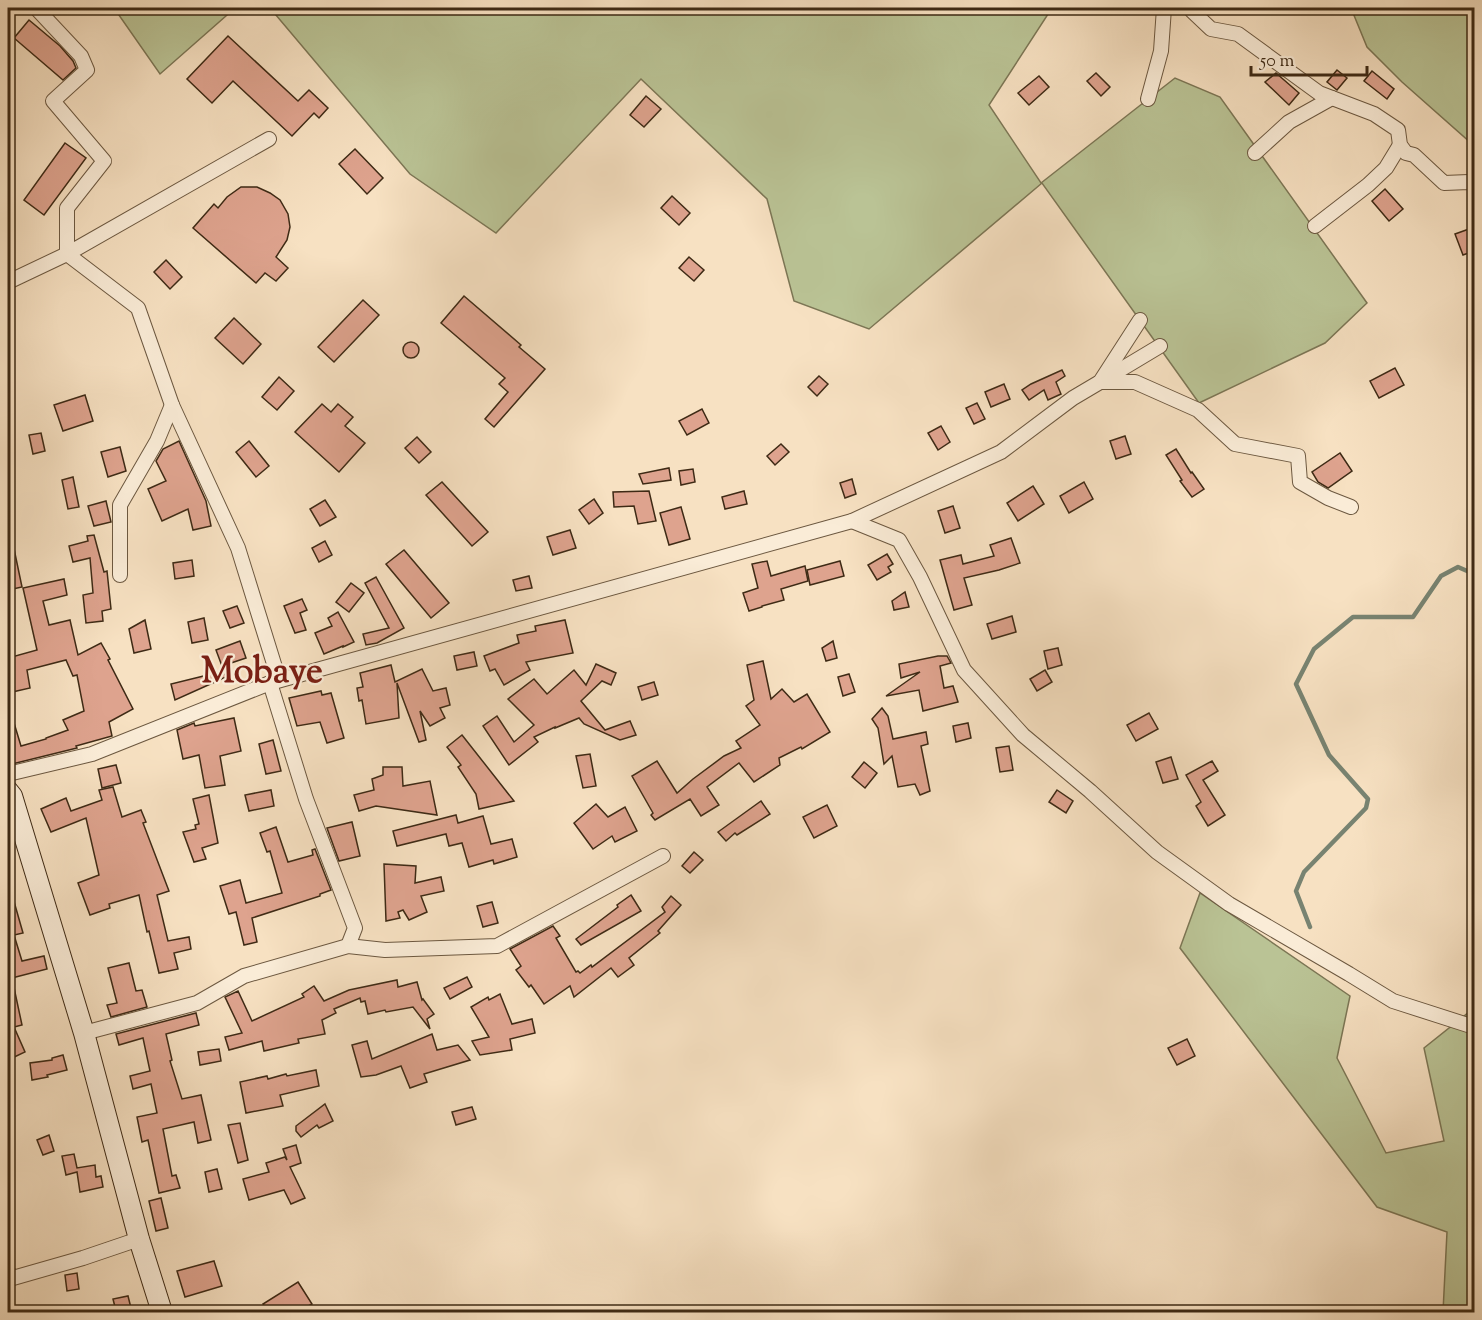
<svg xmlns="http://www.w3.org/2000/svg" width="1482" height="1320" viewBox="0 0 1482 1320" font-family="'Sorts Mill Goudy',serif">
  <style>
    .green { fill: #bac395; stroke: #7c7655; stroke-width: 1.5 }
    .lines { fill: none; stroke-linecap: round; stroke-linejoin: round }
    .stream { stroke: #788371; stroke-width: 4.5 }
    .building { fill: #dea38e; stroke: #3e2a15; stroke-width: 1.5 }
    .minor-casing { stroke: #6c5840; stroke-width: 16 }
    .secondary-casing { stroke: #3e2a15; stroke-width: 22 }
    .minor { stroke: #faecd7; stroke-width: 14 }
    .secondary { stroke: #faecd7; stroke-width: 20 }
    .labels { text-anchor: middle; stroke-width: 4.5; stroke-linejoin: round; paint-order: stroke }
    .town-label { font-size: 36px; font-weight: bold; fill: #7a1f14; stroke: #faecd7 }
  </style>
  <rect width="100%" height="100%" fill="#f7e1c2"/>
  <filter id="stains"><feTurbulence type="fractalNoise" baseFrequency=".00333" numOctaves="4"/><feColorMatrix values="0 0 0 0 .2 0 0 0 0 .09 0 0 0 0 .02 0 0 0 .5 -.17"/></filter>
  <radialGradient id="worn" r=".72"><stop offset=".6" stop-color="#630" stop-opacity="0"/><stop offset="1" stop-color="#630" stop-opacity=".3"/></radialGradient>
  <g class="green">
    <polygon points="114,8 235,8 160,74"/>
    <polygon points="270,8 1052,8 989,105 1041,183 1175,78 1220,97 1367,303 1325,343 1199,403 1042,183 869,329 794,301 767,199 641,79 496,233 410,174"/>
    <polygon points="1351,8 1474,8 1474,141 1471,143 1402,82 1367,47"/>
    <polygon points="1200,893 1350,996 1337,1058 1386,1153 1444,1141 1424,1048 1474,1008 1474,1312 1443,1312 1447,1232 1377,1207 1180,948"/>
  </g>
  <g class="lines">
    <polyline class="stream" points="1310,927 1296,891 1304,872 1366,808 1368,799 1329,755 1296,684 1314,649 1353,617 1413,617 1441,576 1458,567 1474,574"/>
  </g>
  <g class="building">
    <polygon points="29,20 60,46 73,61 76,68 63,80 14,38"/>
    <polygon points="228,36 298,101 309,90 328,108 319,118 314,113 292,136 233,81 212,103 187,79"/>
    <polygon points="1337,70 1347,78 1337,90 1327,82"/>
    <polygon points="1372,71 1394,89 1387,99 1364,81"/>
    <polygon points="1096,73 1110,87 1101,96 1087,81"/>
    <polygon points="1276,73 1299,93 1289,105 1265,82"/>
    <polygon points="1039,76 1049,87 1029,105 1018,93"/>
    <polygon points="646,96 661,109 644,127 630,115"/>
    <polygon points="65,143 86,158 44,215 24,200"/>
    <polygon points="355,149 383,178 367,194 339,164"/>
    <polygon points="241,187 257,187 270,193 280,200 288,214 290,227 287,240 276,257 288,268 276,281 265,273 256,283 193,228 214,204 218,208 227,197"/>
    <polygon points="1385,189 1403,209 1389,221 1372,201"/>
    <polygon points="672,196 690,213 679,225 661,208"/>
    <polygon points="1469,229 1474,242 1474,251 1463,255 1455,234"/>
    <polygon points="689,257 704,270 694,281 679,268"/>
    <polygon points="166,260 182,277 170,289 154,272"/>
    <polygon points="464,296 521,345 519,347 545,369 494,427 485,419 508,392 499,384 505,378 441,323"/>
    <polygon points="363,300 379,315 334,362 318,347"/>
    <polygon points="234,318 261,344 243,364 215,338"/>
    <circle cx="411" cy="350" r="8"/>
    <polygon points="1395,368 1404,385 1379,398 1370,381"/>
    <polygon points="1062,370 1065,376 1056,382 1061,394 1048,400 1044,390 1029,400 1022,390 1031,384"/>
    <polygon points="819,376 828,384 817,396 808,387"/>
    <polygon points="279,377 294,391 277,410 262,397"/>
    <polygon points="1004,384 1010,399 991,407 985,392"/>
    <polygon points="85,395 93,421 63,431 54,405"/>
    <polygon points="977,403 985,419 974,424 966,408"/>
    <polygon points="322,404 331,412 338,404 353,417 345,426 365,443 339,472 295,432"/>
    <polygon points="702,409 709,423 687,435 679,421"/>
    <polygon points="941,426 950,442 938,450 928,433"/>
    <polygon points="41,433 45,451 33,454 29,435"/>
    <polygon points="1125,436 1131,454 1116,459 1110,441"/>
    <polygon points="417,437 431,452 419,463 405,448"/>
    <polygon points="179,441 206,501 211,526 193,530 188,509 162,521 148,489 166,481 156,461 163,449"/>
    <polygon points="249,441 269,466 256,477 236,452"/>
    <polygon points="781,444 789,452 775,465 767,456"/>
    <polygon points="120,447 126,471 108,477 101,452"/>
    <polygon points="1176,449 1191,473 1192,472 1204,489 1192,497 1180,481 1182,480 1166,455"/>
    <polygon points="1340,453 1352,471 1328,488 1318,482 1312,472"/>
    <polygon points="669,468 671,480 643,484 639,474"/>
    <polygon points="693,469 695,482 681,485 679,471"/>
    <polygon points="73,477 79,507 68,509 62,480"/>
    <polygon points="852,479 856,494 845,498 840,483"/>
    <polygon points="442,482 488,532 472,546 426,495"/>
    <polygon points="1084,482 1093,499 1069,513 1060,496"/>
    <polygon points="1033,486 1044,504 1018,521 1007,503"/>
    <polygon points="649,491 656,521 638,524 634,506 614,507 613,492"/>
    <polygon points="744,491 747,504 725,509 722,497"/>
    <polygon points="594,499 603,513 589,524 579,510"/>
    <polygon points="325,500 336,517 320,526 310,509"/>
    <polygon points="106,501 111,522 94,526 88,506"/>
    <polygon points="953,506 960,528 945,533 938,511"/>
    <polygon points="681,507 690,539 669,545 660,513"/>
    <polygon points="570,530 576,548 553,555 547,537"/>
    <polygon points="94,535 104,572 107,571 111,609 102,611 103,621 86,623 83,595 93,593 90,558 73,562 69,546 88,541 87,536"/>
    <polygon points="1011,538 1020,563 999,570 964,578 972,605 954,610 940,560 961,555 963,564 994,556 990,545"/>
    <polygon points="325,541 332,555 319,562 312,548"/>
    <polygon points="13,544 22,587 8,590 8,545"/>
    <polygon points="404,550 449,603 431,618 386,564"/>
    <polygon points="887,554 893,564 888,567 891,572 877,580 868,565"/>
    <polygon points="192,560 194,576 175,579 173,563"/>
    <polygon points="767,561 771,576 805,566 808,581 781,589 784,600 762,606 762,607 749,611 743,593 758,588 752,564"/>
    <polygon points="840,561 844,576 810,585 807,570"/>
    <polygon points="529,576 532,588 516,591 513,580"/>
    <polygon points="376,577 404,628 377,643 366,645 363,634 389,628 365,583"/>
    <polygon points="64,579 67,595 43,601 49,625 70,620 78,655 101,643 110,659 108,660 133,709 109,722 112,736 76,746 77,748 8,765 8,713 11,713 21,746 46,739 46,738 68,730 63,720 84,711 77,675 73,676 66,660 27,670 30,688 8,693 8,658 37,650 23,588"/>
    <polygon points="351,583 364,593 349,612 336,602"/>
    <polygon points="905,592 909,607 894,610 892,601"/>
    <polygon points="302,599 307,610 300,613 306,630 295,633 284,606"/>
    <polygon points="237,606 244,623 230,628 223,611"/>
    <polygon points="338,612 354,642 343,647 343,646 324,654 315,633 332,626 328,618"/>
    <polygon points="1012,616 1016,632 992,639 987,624"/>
    <polygon points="204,618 208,640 192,643 188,622"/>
    <polygon points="145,620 151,649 134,653 129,629"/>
    <polygon points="565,620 573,653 526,662 530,670 504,685 495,669 490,671 484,656 519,643 517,635 536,631 535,626"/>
    <polygon points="240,641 246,658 222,666 216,650"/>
    <polygon points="833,641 837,658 826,661 822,648"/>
    <polygon points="1058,648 1062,665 1048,669 1044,651"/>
    <polygon points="474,652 477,666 457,670 454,656"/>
    <polygon points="938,656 947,656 951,663 940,666 944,688 953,686 958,702 923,711 919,690 886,696 920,672 901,678 899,664"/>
    <polygon points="763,661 771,699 782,689 794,702 807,694 830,732 802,749 801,747 779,758 780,765 754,782 739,763 707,787 719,805 701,816 690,799 655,820 651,815 653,813 632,776 657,761 677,793 693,779 724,756 741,748 736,741 760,725 746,706 754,700 747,665"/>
    <polygon points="596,664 616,673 611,685 602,681 581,701 605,730 630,721 636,735 620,740 584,724 579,718 555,728 555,727 534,737 538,742 509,765 483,726 497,716 514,742 534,725 508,699 534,679 547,694 574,670 586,685"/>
    <polygon points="391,665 395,682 422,669 433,691 446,688 450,705 440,708 445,718 430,726 420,711 426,740 419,742 397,683 399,718 366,724 362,700 359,701 357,688 363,687 360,673"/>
    <polygon points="1045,670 1052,682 1037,691 1030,679"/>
    <polygon points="224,671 226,677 175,700 171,684"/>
    <polygon points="849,674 855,692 843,696 838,677"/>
    <polygon points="654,682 658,695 642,700 638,687"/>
    <polygon points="321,691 322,695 331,693 344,738 327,743 320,722 297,726 289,698"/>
    <polygon points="882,708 888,716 893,739 926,732 928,744 921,746 930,791 920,795 915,784 898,787 892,756 884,764 878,728 872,719"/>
    <polygon points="1149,713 1158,729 1136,741 1127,725"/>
    <polygon points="234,718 241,751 220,756 225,785 205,788 199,755 183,759 177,730 194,723 195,726"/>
    <polygon points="968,723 971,738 956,742 953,726"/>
    <polygon points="462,735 514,801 479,809 476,794 458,767 461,765 447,747"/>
    <polygon points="273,740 281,771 266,774 259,744"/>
    <polygon points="1009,746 1013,770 1000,772 996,748"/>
    <polygon points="590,754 596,786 583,788 576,756"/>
    <polygon points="1171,757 1178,779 1163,783 1156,762"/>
    <polygon points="1212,761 1218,771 1203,780 1225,815 1208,826 1196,806 1201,802 1186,775"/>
    <polygon points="864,762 877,773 865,788 852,777"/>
    <polygon points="116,765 121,783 102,788 98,769"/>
    <polygon points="383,767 402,767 403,786 430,781 437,815 376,806 359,811 354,795 374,790 372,779 383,775"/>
    <polygon points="113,787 122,817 141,810 146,822 143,823 169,891 157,895 168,941 189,937 191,949 174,953 178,969 159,973 149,931 147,932 139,895 109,904 110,908 90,915 78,883 99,875 86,818 51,832 41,809 66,798 71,811 102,800 99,790"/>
    <polygon points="271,790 274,806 249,811 245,795"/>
    <polygon points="1057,790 1073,801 1066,813 1049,802"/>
    <polygon points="209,795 218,843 202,848 206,859 194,862 183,832 196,829 195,825 199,824 193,799"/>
    <polygon points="761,801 770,814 737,835 735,833 726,841 718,832"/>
    <polygon points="596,804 608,817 625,807 637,831 615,842 612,836 593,849 574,823"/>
    <polygon points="827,805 837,826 814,838 803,817"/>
    <polygon points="456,815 458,823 483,816 491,844 512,839 517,857 494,864 493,860 469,867 462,843 449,846 446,834 397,846 393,831"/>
    <polygon points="352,822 360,856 339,861 327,828"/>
    <polygon points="276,827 288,862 313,855 312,850 315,849 331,890 320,894 320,896 252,918 257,942 244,945 236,912 229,914 220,886 240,880 246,903 282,893 270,851 267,852 260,833"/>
    <polygon points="694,852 703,860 690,873 682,866"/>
    <polygon points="384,864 416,866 415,883 441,877 444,891 421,896 427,912 409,920 403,910 398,912 400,918 386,921"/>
    <polygon points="11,891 23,933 14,935 22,961 44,956 47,969 8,979 8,892"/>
    <polygon points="631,895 641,911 581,945 576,939 618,907 617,905"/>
    <polygon points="671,896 681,905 658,931 660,933 629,958 634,965 618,977 611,968 574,997 570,986 544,1004 531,985 529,987 516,970 521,966 510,949 553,926 560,936 556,938 576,972 578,971 580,973 591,965 592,967 665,912 662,907"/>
    <polygon points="492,902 498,923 483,927 477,906"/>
    <polygon points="129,963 136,991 142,990 147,1007 111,1017 107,1005 117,1003 108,968"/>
    <polygon points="467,977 472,987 450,999 444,988"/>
    <polygon points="397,980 398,987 417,982 422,1000 423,999 434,1014 427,1019 430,1029 413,1007 386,1012 385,1010 368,1014 365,1001 361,1002 360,998 334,1009 336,1013 322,1020 325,1034 298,1039 299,1043 264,1051 262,1041 229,1050 225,1037 242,1033 225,997 238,991 252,1021 304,997 302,994 314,986 324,1001 349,990"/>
    <polygon points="13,983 22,1025 14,1027 25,1052 8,1060 8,984"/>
    <polygon points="500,994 512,1024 532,1019 535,1033 510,1039 512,1050 480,1055 472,1041 489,1037 471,1007 488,997 489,1000"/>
    <polygon points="196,1013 199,1025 166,1034 172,1060 170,1061 182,1099 201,1095 211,1140 198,1143 194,1122 163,1129 172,1176 176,1175 180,1188 159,1193 148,1140 142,1142 137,1117 157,1113 151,1084 133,1089 130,1076 150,1071 143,1038 119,1045 116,1034"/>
    <polygon points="432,1034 437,1050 458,1045 470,1060 424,1074 427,1082 410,1088 401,1066 376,1075 361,1077 352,1045 367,1041 372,1059"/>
    <polygon points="1187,1039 1195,1056 1177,1065 1168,1048"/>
    <polygon points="219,1049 221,1061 200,1065 198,1052"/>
    <polygon points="63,1055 67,1070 47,1075 48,1077 32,1080 30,1063 52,1060 52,1058"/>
    <polygon points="316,1070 319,1086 280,1095 283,1106 246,1113 240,1082 267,1076 268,1079 286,1074 287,1076"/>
    <polygon points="325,1104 333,1121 319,1128 317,1125 301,1137 296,1131 296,1126"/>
    <polygon points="472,1107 476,1119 456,1125 452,1112"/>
    <polygon points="240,1123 248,1160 238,1163 228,1125"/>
    <polygon points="49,1135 54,1151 43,1155 37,1140"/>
    <polygon points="296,1145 301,1163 290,1167 305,1198 291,1204 284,1190 249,1200 243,1179 269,1172 266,1163 285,1157 287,1160 283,1149"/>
    <polygon points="74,1154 77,1168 95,1165 96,1177 101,1176 103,1187 80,1192 77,1172 66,1175 62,1156"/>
    <polygon points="217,1169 222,1189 209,1192 205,1172"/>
    <polygon points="161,1198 168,1228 156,1231 149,1201"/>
    <polygon points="214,1261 222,1286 185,1297 177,1271"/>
    <polygon points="77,1273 79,1289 67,1291 65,1275"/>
    <polygon points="298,1282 312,1304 298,1312 269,1312 263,1304"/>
    <polygon points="128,1296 131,1308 116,1311 113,1299"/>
  </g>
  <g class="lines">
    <defs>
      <g id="minor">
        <polyline points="36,8 81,56 87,70 53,101 104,161 67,208 67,254 138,308 172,405 238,548 279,680"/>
        <polyline points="1191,8 1192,11 1211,29 1238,34 1319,93 1374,114 1398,130 1400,145 1406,153 1414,155 1444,183 1469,182 1474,185"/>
        <polyline points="1148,99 1161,51 1164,8"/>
        <polyline points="1255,153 1289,122 1332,98"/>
        <polyline points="1315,226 1368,185 1386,168 1400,145"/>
        <polyline points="8,282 67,254 269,139"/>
        <polyline points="1160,346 1100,382 1135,382 1198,410 1235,444 1298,456 1300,482 1328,498 1351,507"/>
        <polyline points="852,521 899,540 920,577 964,670 1023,735 1090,791 1157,852 1229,904 1349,974 1393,1001 1474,1027"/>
        <polyline points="120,575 120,505 157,441 172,405"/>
        <polyline points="270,683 306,799 355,928 348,946"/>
        <polyline points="8,774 92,754 270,683 852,521 1001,452 1073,398 1100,382 1140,320"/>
        <polyline points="84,1033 197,1003 244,976 348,946 385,950 497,946 663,856"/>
        <polyline points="8,1272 13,1278 83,1258 139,1239"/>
      </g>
      <polyline id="secondary" points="8,791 12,796 84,1033 139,1239 162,1312"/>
    </defs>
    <use href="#minor" class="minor-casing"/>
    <use href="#secondary" class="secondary-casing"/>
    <use href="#minor" class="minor"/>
    <use href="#secondary" class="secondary"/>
  </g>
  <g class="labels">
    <g class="town-label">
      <text x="262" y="682">Mobaye</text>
    </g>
  </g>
  <rect width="1482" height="1320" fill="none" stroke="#f7e1c2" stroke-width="30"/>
  <rect x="9" y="9" width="1464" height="1302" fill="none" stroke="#3e2a15" stroke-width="3"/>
  <rect x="15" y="15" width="1452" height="1290" fill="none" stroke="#3e2a15" stroke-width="1.5"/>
  <path d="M1251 66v9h116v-9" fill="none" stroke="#3e2a15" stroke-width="3"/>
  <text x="1260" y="66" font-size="18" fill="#3e2a15" stroke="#faecd7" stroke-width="4.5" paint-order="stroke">50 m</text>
  <rect width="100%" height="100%" filter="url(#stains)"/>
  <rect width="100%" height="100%" fill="url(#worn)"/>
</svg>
